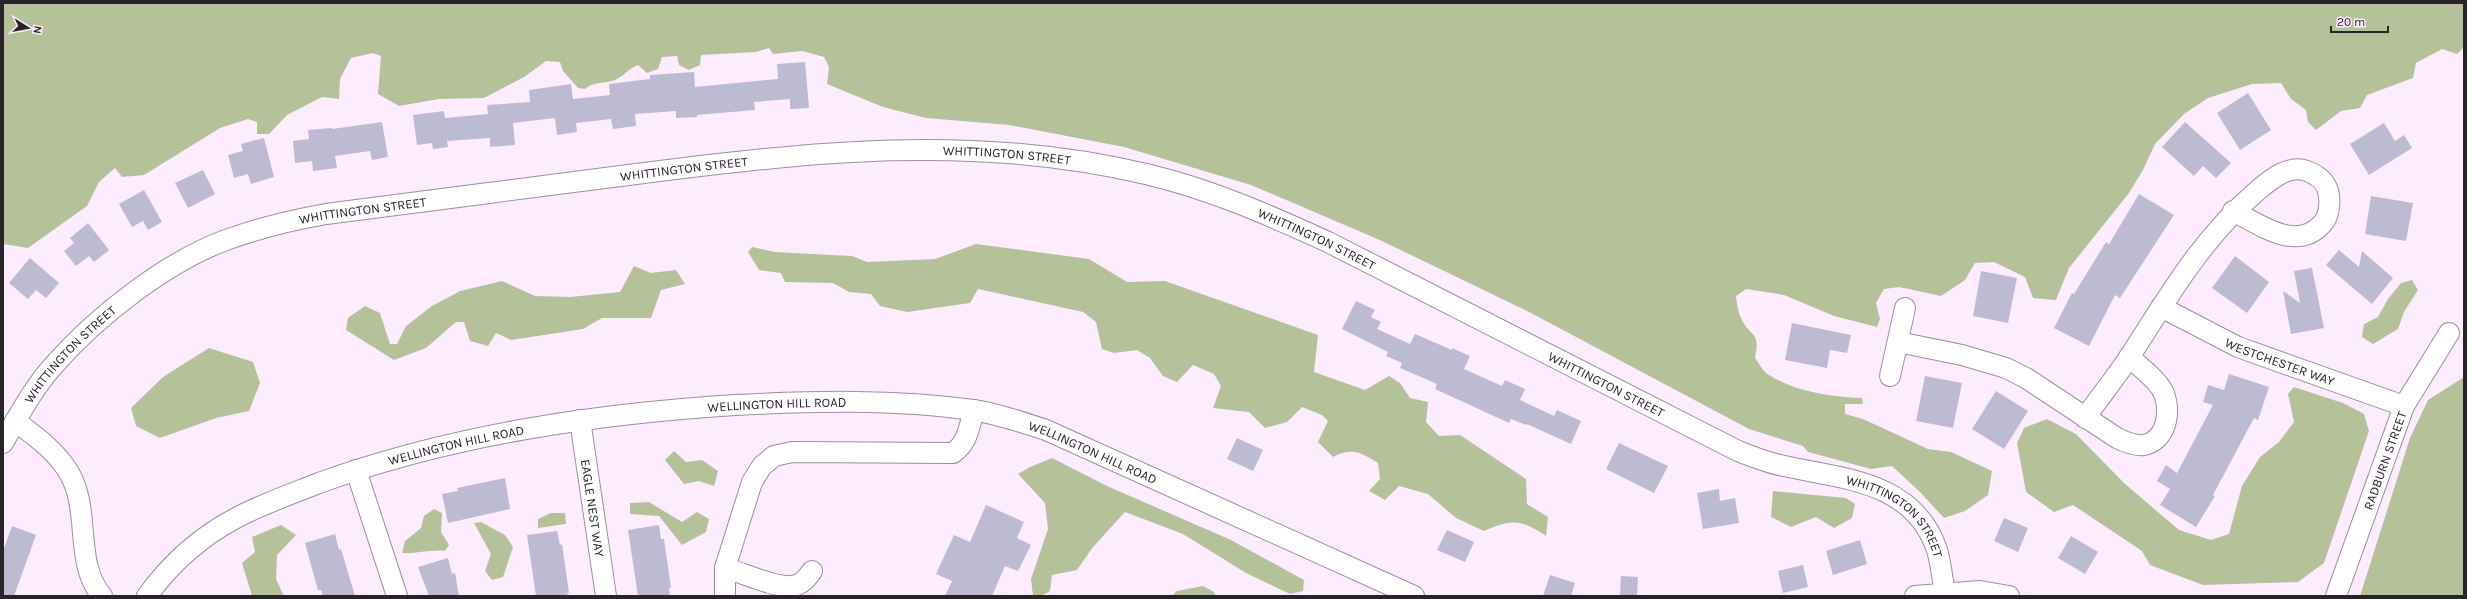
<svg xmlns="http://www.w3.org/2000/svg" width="2467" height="599" viewBox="0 0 2467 599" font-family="Karla,sans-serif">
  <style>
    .forest { fill: #b5c299 }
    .building { fill: #bcbbd2 }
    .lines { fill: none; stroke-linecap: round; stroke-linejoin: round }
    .minor-casing { stroke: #9d8d9f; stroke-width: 22 }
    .minor { stroke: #fff; stroke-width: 20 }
    .labels { text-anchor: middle; stroke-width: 3.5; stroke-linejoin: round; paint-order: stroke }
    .street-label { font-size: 13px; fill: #29232a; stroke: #fdecff }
  </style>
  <rect width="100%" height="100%" fill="#fdecff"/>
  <g class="forest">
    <path d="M3,3h2461v44l-7,7 -15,-5 -26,14 -3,15 -46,17 -7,13 -19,3 -25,19 -8,-8 -2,-12 -15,-11 -10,-16 -29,1 -44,14 -24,16 -29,30 -12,26 -14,23 -60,75 -13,32 -23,-2 -8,-21 -31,-15 -19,1 -10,17 -24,16 -42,-9 -15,2 -8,14 4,16 -3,8 -43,-11 -50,-21 -38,-6 -10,7c1,7 2,16 5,22 9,20 20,12 14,40 4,5 8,14 14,17 27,17 62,22 93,23l1,6h-18v10l18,5 65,30 23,3 41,19 -4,24 -23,16 -21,7 -24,-26 -28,-26 -21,3 -63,-17 -5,-6 -54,-17 -218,-116 -149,-72 -131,-56 -127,-38 -115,-22 -83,-7 -43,-11 -56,-23 2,-17 -5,-10 -22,-6 -29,3 -4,-6 -13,4 -55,3 -1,10 -11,5 -10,-5 -2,-9 -15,1 -4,12 -11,4 -9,-8c-9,3 -15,12 -23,15 -11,4 -21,1 -30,9l-7,-1 -15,-17 -3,-9 -14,-1 -22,16 -40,21 -45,1 -40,7 -21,-12 3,-38 -8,-3 -22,5 -11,21 -1,20 -17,-2 -35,18 -18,19h-12v-12l-9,-3 -28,9 -76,47 -22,2 -7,-9 -16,14 -12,24 -59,42 -25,-4z"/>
    <path d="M976,244l113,15 38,23 38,-1 153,54 -4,37 51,18 24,-14 11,7 10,15 18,4 -2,20 13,14 21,-1 66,44 1,25 21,13 -2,19c-26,-17 -34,-17 -62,-5l-28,-13 -28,-24 -29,-8 -14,14 -16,-9 11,-12 -2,-16c-17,-10 -25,-16 -45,-6l-15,-15 10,-21 -6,-6 -20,-8 -15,15 -22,6 -16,-16 -36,-4 8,-22 -7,-12 -21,-9 -16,17 -14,-6 -13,-18 -13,-8 -23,3 -12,-4 -6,-27 -13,-10 -105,-23 -8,14 -63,9 -27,-6 -9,-12 -22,-2 -16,-9 -48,-1 -4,-9 -22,-3 -11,-18 4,-5 23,5 77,4 15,6 68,-3z"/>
    <polygon points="634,266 651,273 676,270 685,284 661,290 651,318 602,318 583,329 511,340 496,333 488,346 470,341 464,322 456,322 426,348 394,360 346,330 348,318 365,306 380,313 390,344 397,344 406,326 432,306 460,291 502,281 535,296 570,297 620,292"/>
    <polygon points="2412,280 2418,290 2404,312 2398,329 2373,344 2362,337 2364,324 2378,317 2388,299 2401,283"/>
    <polygon points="209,348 253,362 260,383 249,411 216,418 160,438 136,426 131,408 163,377"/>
    <polygon points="2464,377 2464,596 2360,596 2410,438 2428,400"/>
    <polygon points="2294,387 2343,403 2364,414 2369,431 2324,563 2298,582 2203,585 2150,565 2142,551 2073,505 2054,512 2026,492 2017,443 2024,428 2047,419 2076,434 2124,483 2179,530 2211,540 2229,534 2242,486 2260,457 2279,442 2294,422 2288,394"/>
    <polygon points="674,451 686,462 702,460 718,471 714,486 699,481 684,484 665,460"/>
    <polygon points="1052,458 1107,486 1231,540 1304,580 1303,591 1290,594 1246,573 1183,534 1125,512 1093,547 1077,570 1052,575 1050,591 1041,596 1033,596 1031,579 1048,529 1045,503 1018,474 1030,467"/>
    <polygon points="1773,491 1846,498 1855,504 1852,518 1834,528 1816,517 1791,527 1771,517"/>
    <polygon points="649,502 682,522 697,512 709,519 706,532 682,545 659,516 630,514 630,503"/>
    <path d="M434,509l8,4 -1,19 8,13 -4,6c-15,-2 -28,3 -43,2l3,-12 16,-13 3,-12z"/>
    <polygon points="551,513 565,513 566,524 538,528 538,519"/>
    <polygon points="481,522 505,535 513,547 503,577 492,580 485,571 491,554 474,523"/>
    <polygon points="281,525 296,535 277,555 276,579 284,596 252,596 242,563 255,552 252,537"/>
    <polygon points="1203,586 1214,592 1216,596 1172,596 1177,591"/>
  </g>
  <g class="building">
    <polygon points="805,62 809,108 790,109 790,99 754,102 755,110 697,115 697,117 676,118 676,111 635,114 636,126 613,129 611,119 576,123 577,132 557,135 555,118 513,123 515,145 490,147 490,138 447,141 448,147 433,149 432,143 417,145 413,115 444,111 445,118 488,114 487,105 530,102 529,90 571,84 573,99 610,95 609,84 650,79 650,75 694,72 695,87 778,79 777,64"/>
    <polygon points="2248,93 2271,130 2240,150 2217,113"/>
    <polygon points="382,122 388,157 372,160 370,151 335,156 337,168 313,171 312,161 295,163 293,141 309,139 308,130 332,128 332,129"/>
    <polygon points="2185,122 2231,163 2216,178 2203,166 2194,176 2162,147"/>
    <polygon points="2384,123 2395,141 2404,135 2412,148 2369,175 2350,144"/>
    <polygon points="264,138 274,177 251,184 248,174 234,178 228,155 243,151 241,144"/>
    <polygon points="203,170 215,194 188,208 175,183"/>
    <polygon points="144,190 162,222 148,230 143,221 132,227 119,204"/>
    <polygon points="2139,194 2174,215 2120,298 2115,295 2089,346 2054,328 2072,293 2074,294 2106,242 2109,244"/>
    <polygon points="2371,196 2413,203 2406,241 2365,234"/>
    <polygon points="88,223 109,250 94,262 89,256 76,266 64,251 74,243 70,238"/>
    <polygon points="2339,250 2359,267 2362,251 2393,278 2372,304 2326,265"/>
    <polygon points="2235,256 2269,282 2247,313 2212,288"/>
    <polygon points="30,258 59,283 46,298 36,290 28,299 9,283"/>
    <polygon points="2312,268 2324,328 2291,334 2283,291 2300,303 2294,271"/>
    <polygon points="1981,271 2017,278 2008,323 1973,316"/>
    <polygon points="1356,301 1375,310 1371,317 1381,322 1377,329 1410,344 1415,334 1452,350 1452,348 1470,356 1464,369 1502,386 1505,380 1525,389 1520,400 1554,416 1557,410 1581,421 1571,444 1527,424 1526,425 1511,419 1509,423 1435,389 1437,384 1400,368 1402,363 1386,356 1388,352 1342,329"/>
    <polygon points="1792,323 1851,335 1847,353 1830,350 1827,368 1785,360"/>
    <polygon points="2229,374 2269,387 2258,420 2254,418 2213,495 2215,496 2196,527 2160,505 2170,489 2157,481 2166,465 2177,473 2213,405 2203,402 2208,385 2224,390"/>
    <polygon points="1925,376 1962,383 1953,428 1916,421"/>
    <polygon points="1996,391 2028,411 2004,449 1972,429"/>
    <polygon points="1237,438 1263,450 1253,471 1227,459"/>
    <polygon points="1619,443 1668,466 1654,493 1606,469"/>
    <polygon points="505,478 510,509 448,523 442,494 458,491 457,488"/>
    <polygon points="1719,489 1720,501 1735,498 1739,523 1703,529 1697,493"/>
    <polygon points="986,505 1024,522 1017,538 1031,545 1018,571 1005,566 992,596 945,596 952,581 936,574 954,535 970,542"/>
    <polygon points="2004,518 2028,528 2018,552 1994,541"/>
    <polygon points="659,525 661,539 664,539 671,588 669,588 670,596 638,596 628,530"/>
    <polygon points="12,526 36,535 14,596 3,596 3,551"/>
    <polygon points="1447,530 1474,542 1465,562 1437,550"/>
    <polygon points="557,531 560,545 562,544 569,593 567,593 568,596 536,596 527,535"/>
    <polygon points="335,534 339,550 341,549 355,596 323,596 321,590 318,590 305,543"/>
    <polygon points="2071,536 2098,552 2085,574 2058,558"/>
    <polygon points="1860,540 1867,564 1833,575 1826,551"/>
    <polygon points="448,558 452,574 455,573 459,596 429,596 418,567"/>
    <polygon points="1803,565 1808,587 1783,593 1778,571"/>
    <polygon points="1550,575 1575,583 1571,596 1543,596"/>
    <polygon points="1621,576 1638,577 1637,596 1620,596"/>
  </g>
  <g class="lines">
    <defs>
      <g id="minor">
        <path id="s1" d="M2161,307l77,40 166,59"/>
        <path d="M1898,342l64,13 44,13 20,10 91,60c8,4 17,8 27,7 25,-5 28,-40 17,-57 -8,-12 -21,-21 -32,-31"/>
        <polyline points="1890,376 1905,308"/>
        <path d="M2085,418c15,-21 31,-41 45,-62 39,-60 71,-117 127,-165 13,-11 31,-27 50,-20 8,3 17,9 20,17 4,10 3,27 -4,35 -26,30 -62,2 -90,-12"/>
        <path id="s2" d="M580,420l26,176"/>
        <path d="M15,421c20,15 40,29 53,50 24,38 5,91 34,125"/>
        <path id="s3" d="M3,443c15,-26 30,-55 51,-78 42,-48 112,-103 172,-125 33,-12 66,-20 100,-26 103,-13 207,-27 310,-40 174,-22 337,-41 510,0 64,15 123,41 182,68l410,209c15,6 30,12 46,15 59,13 130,15 153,84 4,13 5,28 8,42"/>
        <polyline points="356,470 397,596"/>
        <path d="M725,568c18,5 50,20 67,18 10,-1 15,-8 20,-15"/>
        <path id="s4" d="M147,596c24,-33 53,-59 89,-78 26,-14 55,-24 83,-35 133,-48 275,-69 416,-78 79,-4 159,-6 238,5 25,4 49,12 73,20l368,166"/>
        <path d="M725,596v-28l27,-86 10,-16 12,-10 18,-4 161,1c15,-10 16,-26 21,-43"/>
        <polyline points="1915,596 1980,591 2009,596"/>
        <path id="s5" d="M2336,596l68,-190 45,-73"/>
      </g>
    </defs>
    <use href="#minor" class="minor-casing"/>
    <use href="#minor" class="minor"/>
  </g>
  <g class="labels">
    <g class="street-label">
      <text dy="5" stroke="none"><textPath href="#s3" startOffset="1096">WHITTINGTON STREET</textPath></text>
      <text dy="5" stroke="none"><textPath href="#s3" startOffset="772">WHITTINGTON STREET</textPath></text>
      <text dy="5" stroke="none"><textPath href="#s3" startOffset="448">WHITTINGTON STREET</textPath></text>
      <text dy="5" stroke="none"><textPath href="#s3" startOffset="1420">WHITTINGTON STREET</textPath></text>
      <text dy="5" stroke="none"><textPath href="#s3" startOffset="112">WHITTINGTON STREET</textPath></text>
      <text dy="5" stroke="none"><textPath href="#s1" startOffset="131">WESTCHESTER WAY</textPath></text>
      <text dy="5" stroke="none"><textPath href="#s3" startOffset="1744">WHITTINGTON STREET</textPath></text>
      <text dy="5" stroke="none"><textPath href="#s4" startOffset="676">WELLINGTON HILL ROAD</textPath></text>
      <text dy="5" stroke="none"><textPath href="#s4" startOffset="352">WELLINGTON HILL ROAD</textPath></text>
      <text dy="5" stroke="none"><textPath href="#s4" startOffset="1000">WELLINGTON HILL ROAD</textPath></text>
      <text dy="5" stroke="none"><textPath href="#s5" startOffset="144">RADBURN STREET</textPath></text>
      <text dy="5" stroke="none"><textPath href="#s2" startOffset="89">EAGLE NEST WAY</textPath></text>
      <text dy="5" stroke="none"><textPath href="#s3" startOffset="2068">WHITTINGTON STREET</textPath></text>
    </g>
  </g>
  <rect width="2467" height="599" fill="none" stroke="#29232a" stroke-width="8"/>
  <g transform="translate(28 28) rotate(101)" stroke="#fdecff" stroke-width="3" paint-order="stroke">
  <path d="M0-3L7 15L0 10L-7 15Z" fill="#29232a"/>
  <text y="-6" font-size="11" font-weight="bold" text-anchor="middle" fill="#29232a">N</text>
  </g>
  <path d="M2331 26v6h57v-6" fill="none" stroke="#29232a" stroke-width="2"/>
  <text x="2337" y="26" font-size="12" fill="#29232a" stroke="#fdecff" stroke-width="3" paint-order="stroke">20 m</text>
</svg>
